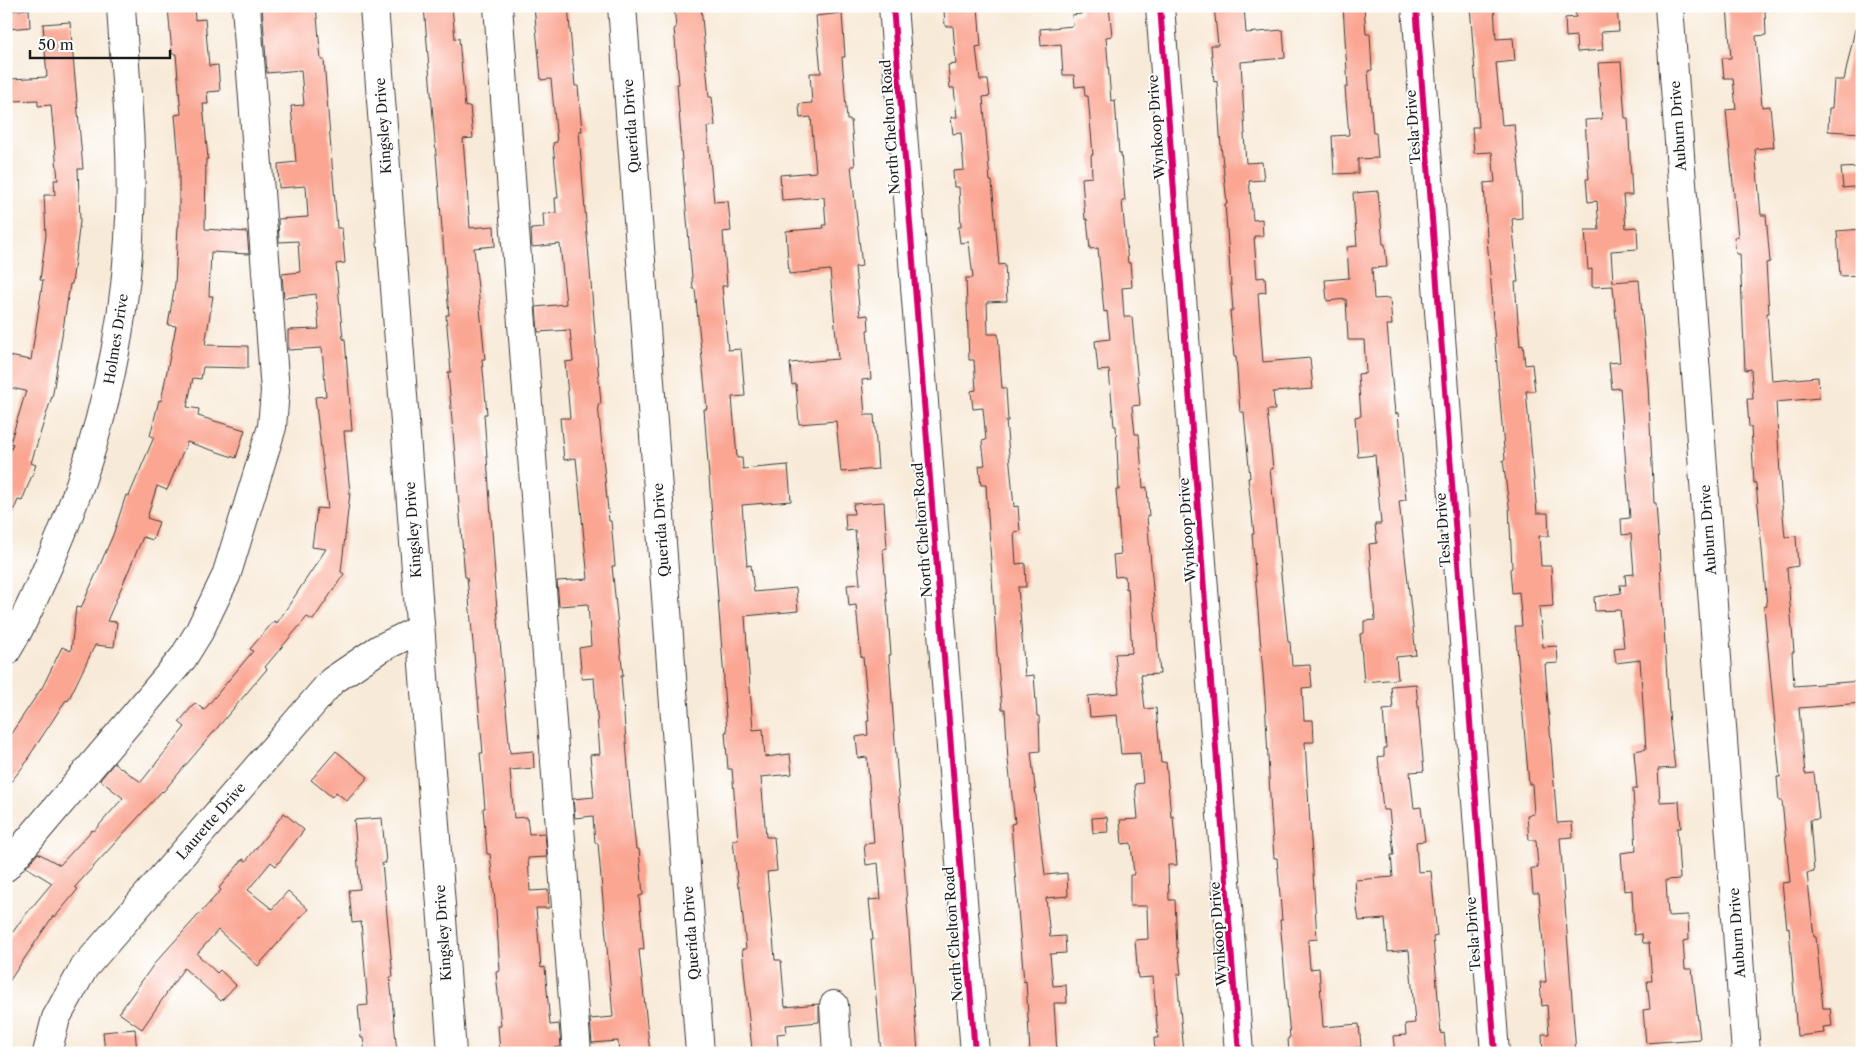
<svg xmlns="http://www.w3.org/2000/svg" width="1868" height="1059" viewBox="0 0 1868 1059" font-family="'Libre Caslon Text',serif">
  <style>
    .building { fill: #fba693 }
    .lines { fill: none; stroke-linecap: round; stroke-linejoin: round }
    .minor-casing { stroke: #3d3b38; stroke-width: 30 }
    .major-casing { stroke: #3d3b38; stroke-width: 30 }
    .minor { stroke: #fff; stroke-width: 28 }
    .major { stroke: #fff; stroke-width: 28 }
    .cycleway-casing { stroke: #fff; stroke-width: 9 }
    .cycleway { stroke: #d6006c; stroke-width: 6 }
    .labels { text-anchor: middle; stroke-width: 4; stroke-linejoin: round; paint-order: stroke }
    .street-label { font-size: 14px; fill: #1c1c1c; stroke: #fff }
  </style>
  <rect width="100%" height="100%" fill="#fff"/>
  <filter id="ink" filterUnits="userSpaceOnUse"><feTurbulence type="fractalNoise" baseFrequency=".02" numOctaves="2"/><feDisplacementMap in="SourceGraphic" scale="10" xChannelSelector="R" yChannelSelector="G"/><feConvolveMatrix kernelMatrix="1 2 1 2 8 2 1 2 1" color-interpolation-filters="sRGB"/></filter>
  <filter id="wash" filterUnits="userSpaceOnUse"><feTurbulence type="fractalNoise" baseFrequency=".0096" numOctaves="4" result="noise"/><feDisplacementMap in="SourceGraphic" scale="20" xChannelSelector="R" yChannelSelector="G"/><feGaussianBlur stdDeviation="1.12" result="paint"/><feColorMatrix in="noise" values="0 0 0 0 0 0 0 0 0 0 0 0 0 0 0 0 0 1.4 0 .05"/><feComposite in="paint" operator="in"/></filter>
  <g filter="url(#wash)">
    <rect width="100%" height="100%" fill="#f8ead8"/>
    <g id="blocks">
      <g class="building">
        <polygon points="194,6 195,20 205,19 209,66 218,65 220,91 207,92 208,104 203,104 208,159 206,159 205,229 247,232 249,254 211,252 209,296 213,296 205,345 248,346 248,368 203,367 201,379 193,378 187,407 199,409 198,416 245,430 236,458 187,442 167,490 157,486 147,518 159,522 153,540 143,537 107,621 117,622 114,647 95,645 68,701 66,700 28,758 29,759 6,788 6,741 43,686 62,647 71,651 76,607 81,608 113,535 126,495 129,496 154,437 150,436 159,400 161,401 176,326 168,325 175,284 178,226 179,226 179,161 175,115 181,114 176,54 172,54 168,7"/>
        <polygon points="262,6 316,6 321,60 324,60 337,228 342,228 345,263 336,264 343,339 345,339 352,431 344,431 350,493 341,572 344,574 313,620 307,617 265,667 267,669 163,792 162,791 75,887 78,889 55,917 53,916 6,986 6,942 22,919 52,883 26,867 38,853 60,865 92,830 94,831 123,798 100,780 114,763 141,782 185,727 179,722 195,703 204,710 253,651 250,649 274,621 277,623 326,549 312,547 317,508 328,509 315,397 326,396 322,348 288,350 288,330 319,329 316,294 284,298 282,274 300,272 298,241 279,242 278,219 308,217 306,186 279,188 278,164 296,162 291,106 304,105 301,70 267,73"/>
        <polygon points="424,6 452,6 455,39 459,38 465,107 470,106 473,138 463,139 470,228 494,226 495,246 474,248 485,359 482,359 487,414 484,414 495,574 494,575 510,753 533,751 534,768 510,770 514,818 527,817 529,834 545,833 547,857 528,858 530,891 548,890 549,908 536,908 541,968 545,967 550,1025 559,1024 561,1047 528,1050 528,1053 500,1053 498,1026 501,1026 496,972 500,971 496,911 490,854 487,854 483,808 485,808 480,753 483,753 467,577 465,577 448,372 451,372 446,315 449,315"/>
        <polygon points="534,6 568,6 575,86 578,86 582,131 579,131 583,186 601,404 598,404 609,521 611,521 615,566 612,566 623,676 621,676 630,793 636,849 639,849 643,895 639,896 644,949 639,950 650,1053 619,1053 618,1041 592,1043 590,1019 613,1017 598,843 595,843 593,816 575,818 573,799 594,797 590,755 600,754 594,678 582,679 579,648 591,646 588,604 559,606 557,581 588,579 576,458 564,460 560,418 570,418 565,362 573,361 570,330 538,332 536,307 566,304 560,244 532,247 531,229 544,228 543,214 556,213 555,198 558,198 553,143 557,142 551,79 541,80"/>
        <polygon points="674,6 701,6 709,97 712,97 715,126 707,127 714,202 728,201 731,231 723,232 727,286 722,286 728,350 741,349 745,396 732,397 737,458 742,458 743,469 788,465 791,501 742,505 747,566 751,565 754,592 796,588 798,611 745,616 753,730 763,729 765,757 790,754 792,774 761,777 766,837 774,837 777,871 767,872 775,960 781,960 785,1007 819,1004 819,1022 786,1025 787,1033 777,1034 778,1047 752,1050 742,949 746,949 740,887 738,887 733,840 738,840 732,769 728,769 725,732 727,732 723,680 724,679 704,409 707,409 695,289 693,289 680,137 681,137 677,84 679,84 674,28 676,28"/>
        <polygon points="1080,6 1109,6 1112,36 1106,37 1111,101 1115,100 1119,153 1121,153 1125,201 1122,201 1128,263 1130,263 1132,287 1122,288 1124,317 1132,317 1140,405 1132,406 1135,434 1139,434 1143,488 1147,487 1149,516 1147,516 1160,674 1141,675 1145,709 1156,708 1161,763 1166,762 1171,817 1173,816 1177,865 1168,865 1169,900 1175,900 1177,948 1178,948 1181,974 1177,975 1184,1053 1155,1053 1154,1038 1158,1038 1153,977 1138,978 1135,940 1148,939 1147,906 1130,906 1130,875 1134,875 1131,843 1122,844 1120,820 1138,819 1135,784 1143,783 1140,753 1121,754 1117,715 1090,717 1088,696 1119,693 1115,654 1132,653 1128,588 1126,589 1125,576 1115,577 1113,555 1121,554 1116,490 1119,490 1116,426 1114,426 1109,370 1098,371 1095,341 1110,339 1107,311 1104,312 1098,248 1090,249 1087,219 1085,219 1082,178 1092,177 1091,155 1093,155 1088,96 1085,96 1084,86 1075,87 1074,75 1063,75 1061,44 1041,46 1040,29 1073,26 1072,15 1081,14"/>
        <polygon points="1214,6 1244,6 1246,33 1283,30 1285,58 1241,62 1245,134 1244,134 1246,163 1262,162 1264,180 1249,181 1253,220 1262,219 1263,236 1254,236 1257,278 1265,277 1266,292 1258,293 1263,362 1310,358 1313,389 1273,392 1275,410 1267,410 1273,469 1270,469 1288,642 1290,642 1292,666 1310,665 1312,687 1302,688 1304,720 1313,720 1314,742 1305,742 1317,939 1308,940 1310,969 1319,968 1323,1027 1359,1024 1361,1047 1341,1049 1341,1053 1289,1053 1288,1038 1290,1037 1280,920 1282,920 1277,858 1274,858 1271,815 1265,699 1252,534 1254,534 1248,478 1250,478 1244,412 1240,412 1236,357 1234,357 1230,311 1233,311 1225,204 1227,204 1220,135 1217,81 1214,82 1211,45 1218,45"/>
        <polygon points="1343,6 1364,6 1366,34 1370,34 1372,70 1368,71 1373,133 1376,133 1378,158 1358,159 1358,173 1334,174 1332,136 1349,135 1345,87 1348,87"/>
        <polygon points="1470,6 1494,6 1496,39 1513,38 1515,61 1496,63 1502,125 1514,124 1521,189 1522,218 1512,219 1518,282 1515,282 1520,346 1523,345 1525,365 1532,364 1535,391 1526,391 1537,513 1548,513 1549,536 1539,536 1541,566 1551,566 1553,606 1539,607 1543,647 1557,646 1558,663 1545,664 1557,823 1572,822 1573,837 1560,838 1576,1053 1543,1053 1542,1034 1549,1034 1547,1005 1542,1006 1540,982 1546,982 1539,893 1533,893 1531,868 1538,868 1536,840 1529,840 1527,815 1534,814 1532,784 1529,784 1515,626 1522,626 1519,592 1512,593 1510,569 1512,568 1509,506 1503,460 1505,460 1491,295 1492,295 1487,239 1484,183 1495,182 1492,152 1474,153 1472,127 1479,127"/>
        <polygon points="1727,6 1754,6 1755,11 1765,10 1766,35 1756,36 1762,107 1770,106 1774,147 1755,149 1761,215 1766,215 1770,262 1766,263 1769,313 1767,313 1772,381 1818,377 1819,398 1776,402 1781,493 1785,537 1796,536 1798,566 1787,568 1794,652 1792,652 1794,686 1862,681 1862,703 1799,708 1805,774 1814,773 1819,819 1810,820 1814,872 1807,873 1814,937 1816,937 1823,1008 1830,1008 1832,1026 1823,1027 1824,1033 1797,1036 1789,927 1787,928 1782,883 1790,882 1782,801 1779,801 1777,777 1780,777 1764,607 1767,606 1756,483 1754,483 1751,427 1749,427 1747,399 1753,399 1751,369 1745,370 1740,254 1736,254 1734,237 1738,237 1726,110 1736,109 1733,78 1724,78 1722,58 1731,58"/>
        <polygon points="978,7 981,46 976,47 980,80 988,80 990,96 983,97 990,181 992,181 999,265 1005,264 1007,301 987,302 988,334 998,334 1002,388 1006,388 1008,421 1006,421 1014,507 1018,506 1020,531 1014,532 1016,564 1025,563 1026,587 1018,587 1025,676 1034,675 1037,716 1039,716 1040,751 1031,752 1045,875 1067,873 1068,896 1046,898 1050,937 1065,936 1066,953 1050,954 1053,986 1066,985 1067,1003 1054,1003 1057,1053 1030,1053 1026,981 1024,982 1011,824 1015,823 1008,760 1005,709 1002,709 997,654 986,485 981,485 979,466 985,465 982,441 986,440 983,408 973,409 971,391 976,390 974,360 969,360 966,278 973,278 969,242 960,243 958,227 961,227 959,187 954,187 953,171 964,170 961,133 953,134 951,117 957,117 954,88 950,88 948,65 956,64 953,26 945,26 944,10"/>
        <polygon points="1617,7 1619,31 1601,32 1603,50 1577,52 1576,36 1566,37 1565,18 1576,17 1575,10"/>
        <polygon points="29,9 30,27 8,29 7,11"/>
        <polygon points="842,13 845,57 842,57 847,120 851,120 855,166 851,166 862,266 855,267 860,316 868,315 869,330 867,330 871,379 862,380 865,415 874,415 878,469 841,472 836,421 799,424 796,384 792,385 790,363 838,359 830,270 789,274 786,231 824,228 823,225 826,225 824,197 782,200 780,175 816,172 811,117 800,118 799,104 812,103 810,73 821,73 816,16"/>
        <polygon points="70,22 83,169 78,169 80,221 72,284 70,284 53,393 31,463 36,465 22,501 18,500 7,527 6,461 13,444 10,443 26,391 6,387 6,372 9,356 31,360 43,280 40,280 46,235 44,195 55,195 54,180 58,180 51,105 38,106 38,100 13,101 11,79 47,77 43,24"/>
        <polygon points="1855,29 1862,30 1862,133 1828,131 1829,108 1832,108 1834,80 1844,80"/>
        <polygon points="1621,62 1625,118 1628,118 1632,195 1623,195 1626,228 1637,227 1638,249 1611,251 1613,282 1639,280 1648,385 1654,503 1656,503 1659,546 1670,727 1675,768 1658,769 1660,802 1679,801 1681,828 1677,828 1680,879 1666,880 1668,916 1688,915 1689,940 1683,941 1685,969 1692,969 1700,1039 1646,1043 1643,1010 1650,1009 1647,981 1652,981 1649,943 1643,943 1642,934 1634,935 1632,890 1624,891 1621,853 1636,851 1633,789 1637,789 1634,751 1646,749 1640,660 1616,663 1614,648 1624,647 1620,610 1595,611 1594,597 1621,593 1620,585 1626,585 1625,575 1634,574 1631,534 1622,535 1621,519 1630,518 1620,388 1612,389 1609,363 1620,362 1613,286 1592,287 1592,269 1588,270 1585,230 1599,230 1597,201 1588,202 1586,179 1589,179 1585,120 1602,119 1598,63"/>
        <polygon points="1862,167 1862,186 1843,188 1841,168"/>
        <polygon points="1378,191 1383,244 1385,244 1387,267 1372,268 1374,299 1390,298 1392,325 1387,325 1395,414 1398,413 1406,500 1399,501 1416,655 1396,657 1398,679 1364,682 1360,634 1364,633 1364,621 1375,620 1369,544 1377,543 1375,524 1381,524 1375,455 1358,457 1355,417 1361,416 1358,374 1366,373 1364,340 1348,340 1346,299 1327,301 1325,280 1349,278 1347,247 1357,246 1353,193"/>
        <polygon points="1862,229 1862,275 1840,276 1837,231"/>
        <polygon points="884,502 887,548 883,549 891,655 889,655 892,701 918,1053 881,1053 871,940 873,940 869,900 881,899 878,863 866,865 864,844 874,843 867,757 858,758 856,737 868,735 867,721 869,721 863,657 861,657 856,605 849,606 847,585 860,584 855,530 846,531 845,514 854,514 853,504"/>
        <polygon points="1416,684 1424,771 1410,772 1414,808 1421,807 1425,841 1416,842 1418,872 1431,871 1437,936 1433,937 1441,1034 1444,1033 1446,1053 1395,1053 1393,1036 1406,1035 1405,1024 1415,1023 1409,950 1388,952 1385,919 1359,921 1357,908 1355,880 1393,877 1391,855 1394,855 1389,810 1383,810 1378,757 1384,756 1384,748 1386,748 1383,710 1393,709 1391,686"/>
        <polygon points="336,751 368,777 347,801 336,792 332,797 311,780"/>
        <polygon points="284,813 304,830 276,866 271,862 248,890 272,909 288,891 308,909 258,966 218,930 197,954 217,973 220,970 236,985 221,1001 184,968 142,1029 119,1013 154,964 221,890 219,888 243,859 246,861"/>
        <polygon points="1107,817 1108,832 1093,833 1092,818"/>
        <polygon points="382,818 386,863 382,863 393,977 390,977 397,1053 365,1053 363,1038 361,1038 358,1006 368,1005 361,922 352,923 349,890 360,889 354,820"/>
        <polygon points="135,1029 137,1053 105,1053 103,1032"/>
      </g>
    </g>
  </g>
  <g filter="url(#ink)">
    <use href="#blocks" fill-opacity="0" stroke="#3d3b38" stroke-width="1"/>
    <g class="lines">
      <defs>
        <g id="minor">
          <polyline points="374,6 452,1053"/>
          <polyline points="498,6 577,1053"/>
          <polyline points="622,6 700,1053"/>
          <polyline points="1160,6 1239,1053"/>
          <polyline points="1416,6 1495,1053"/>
          <polyline points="1669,6 1746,1053"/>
          <path d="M6,652c17,-28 30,-58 43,-88 48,-110 77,-227 81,-347 3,-70 -5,-141 -9,-211"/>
          <polyline points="6,867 183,658 199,632 226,576 272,427 275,391 246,6"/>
          <polyline points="834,1005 837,1053"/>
          <polyline points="47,1053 56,1018 84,968 332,681 379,649 420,629"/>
        </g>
        <polyline id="major" points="893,6 975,1053"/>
      </defs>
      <use href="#minor" class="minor-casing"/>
      <use href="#major" class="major-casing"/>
      <use href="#minor" class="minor"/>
      <use href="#major" class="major"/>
      <defs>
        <g id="cycleway">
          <polyline points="893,6 975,1053"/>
          <polyline points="1160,6 1239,1053"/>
          <polyline points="1416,6 1495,1053"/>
        </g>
      </defs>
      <use href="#cycleway" class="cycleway-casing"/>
      <use href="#cycleway" class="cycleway"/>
    </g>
  </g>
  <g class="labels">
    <g class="street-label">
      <text transform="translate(383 126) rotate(-94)" y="5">Kingsley Drive</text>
      <text transform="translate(631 126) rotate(-94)" y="5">Querida Drive</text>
      <text transform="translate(1678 126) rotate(-94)" y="5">Auburn Drive</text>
      <text transform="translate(890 127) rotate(-94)" y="5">North Chelton Road</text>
      <text transform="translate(1156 127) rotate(-94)" y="5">Wynkoop Drive</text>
      <text transform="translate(1413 127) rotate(-94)" y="5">Tesla Drive</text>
      <text transform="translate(116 339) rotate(-81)" y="5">Holmes Drive</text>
      <text transform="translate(413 530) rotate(-94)" y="5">Kingsley Drive</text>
      <text transform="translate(661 530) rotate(-94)" y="5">Querida Drive</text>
      <text transform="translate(922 530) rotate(-94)" y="5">North Chelton Road</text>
      <text transform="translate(1187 530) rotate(-94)" y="5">Wynkoop Drive</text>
      <text transform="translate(1443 530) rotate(-94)" y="5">Tesla Drive</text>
      <text transform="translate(1708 530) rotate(-94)" y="5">Auburn Drive</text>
      <text transform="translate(211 821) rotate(-49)" y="5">Laurette Drive</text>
      <text transform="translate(443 933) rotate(-94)" y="5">Kingsley Drive</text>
      <text transform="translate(691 933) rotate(-94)" y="5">Querida Drive</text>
      <text transform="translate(1737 933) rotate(-94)" y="5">Auburn Drive</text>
      <text transform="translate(953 934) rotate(-94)" y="5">North Chelton Road</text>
      <text transform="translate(1218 934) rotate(-94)" y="5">Wynkoop Drive</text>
      <text transform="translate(1473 934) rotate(-94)" y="5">Tesla Drive</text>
    </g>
  </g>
  <rect width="1868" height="1059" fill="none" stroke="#fff" stroke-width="25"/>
  <path d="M30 50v8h140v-8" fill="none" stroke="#1c1c1c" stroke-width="2.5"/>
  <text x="38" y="50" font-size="15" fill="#1c1c1c" stroke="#ffffff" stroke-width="4" paint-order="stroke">50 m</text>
</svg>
